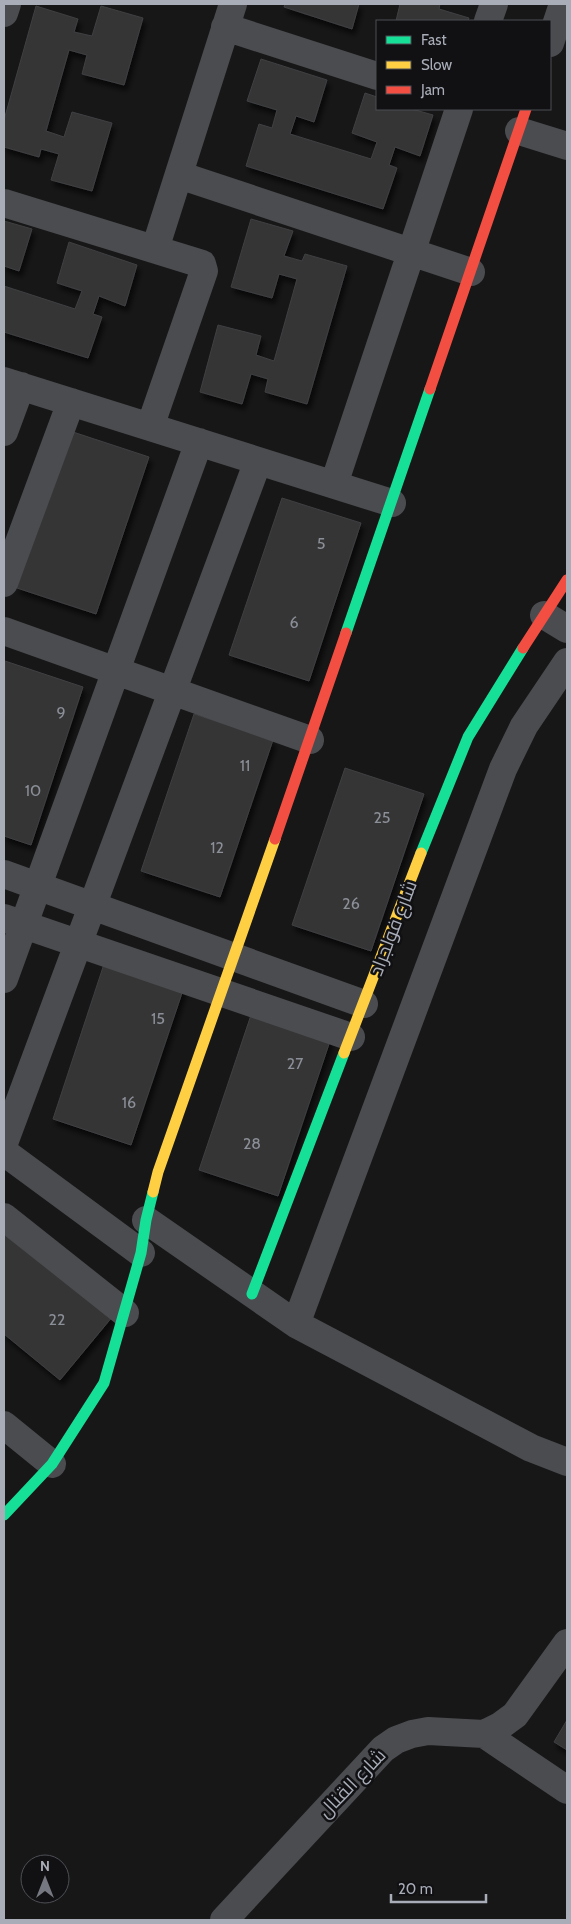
<svg xmlns="http://www.w3.org/2000/svg" width="571" height="1924" viewBox="0 0 571 1924" font-family="Cabin,Cairo,sans-serif">
<style>
.building{fill:#353536;stroke:#3f4043;filter:url(#shadow)}
.lines{fill:none;stroke-linecap:round;stroke-linejoin:round}
.street{stroke:#4b4c50;stroke-width:28}
.fast{stroke:#16e098;stroke-width:11}
.slow{stroke:#ffcf43;stroke-width:11}
.jam{stroke:#f24e42;stroke-width:11}
.labels{text-anchor:middle;dominant-baseline:central;stroke-width:5;stroke-linejoin:round;paint-order:stroke}
.number-label{font-size:16px;fill:#8b8f98}
.street-label{font-size:19px;fill:#a8adb8;stroke:#111113}
</style>
<defs>
<filter id="shadow"><feDropShadow dx="3" dy="5.5" stdDeviation="2.5" flood-color="#0009"/></filter>
</defs>
<rect width="100%" height="100%" fill="#171717"/>
<!-- building -->
<path class="building" d="M285,4H359L352,29L284,7Z
M400,4H440L439,9L469,18L468,21H396Z
M36,6L78,19L74,32L92,36L101,6L143,18L124,85L82,74L87,55L69,50L46,131L64,137L72,112L112,123L92,191L51,180L59,154L41,149L39,157L4,147V120Z
M261,59L327,80L314,122L296,116L290,134L371,159L377,142L352,133L365,93L377,97V109H412L433,115L420,156L395,147L389,165L397,168L383,209L246,166L259,124L272,128L277,110L247,101Z
M251,219L293,231L284,256L302,261L305,254L347,266L307,404L265,392L268,379L251,374L242,404L200,392L218,325L261,336L256,355L274,361L297,279L279,274L272,298L231,287Z
M4,221L32,229L19,271L4,266Z
M69,242L137,265L125,306L99,296L93,314L102,317L88,358L4,332V286L75,309L82,291L57,283Z
M70,431L149,457L96,614L17,588Z
M282,498L361,523L309,681L229,655Z
M5,661L83,687L31,845L4,836Z
M194,714L273,740L220,897L141,871Z
M345,768L424,794L371,951L292,925Z
M105,961L184,987L131,1145L53,1119Z
M252,1012L331,1038L278,1196L199,1170Z
M4,1227L113,1316L60,1380L4,1334Z
M567,1720V1750L554,1742Z"/>
<g class="lines">
<!-- street -->
<path class="street" d="M4,13L7,4
M488,21L494,4
M225,27L377,76
M550,43L563,4
M519,131L567,146
M179,175L471,272
M4,203L202,264L204,271L150,427
M155,249L233,4
M4,381L392,503
M4,432L21,386
M334,484L459,109
M4,583L71,402
M544,615L567,629
M4,631L310,740
M4,874L364,1004
M4,918L351,1037
M4,979L199,442
M4,1143L258,461
M4,1152L141,1253
M4,1217L125,1313
M146,1220L296,1324L531,1448L567,1462
M296,1324L503,769L524,726L567,662
M4,1425L52,1464
M484,1734L567,1790
M224,1920L383,1749L396,1740L412,1734L428,1731L484,1734L500,1726L515,1715L567,1643"/>
<!-- fast -->
<path class="fast" d="M346,633L430,389
M421,853L468,737L523,648
M252,1294L344,1053
M4,1515L52,1464L104,1383L141,1253L146,1220L153,1192"/>
<!-- slow -->
<path class="slow" d="M344,1053L421,853
M153,1192L158,1172L275,839"/>
<!-- jam -->
<path class="jam" d="M430,389L526,109
M523,648L567,580
M275,839L346,633"/>
</g>
<g class="labels">
<!-- number labels -->
<g class="number-label">
<text x="321" y="543">5</text>
<text x="294" y="622">6</text>
<text x="61" y="712">9</text>
<text x="245" y="765">11</text>
<text x="33" y="790">10</text>
<text x="382" y="817">25</text>
<text x="217" y="847">12</text>
<text x="351" y="903">26</text>
<text x="158" y="1018">15</text>
<text x="295" y="1063">27</text>
<text x="129" y="1102">16</text>
<text x="252" y="1143">28</text>
<text x="57" y="1319">22</text>
</g>
<!-- street labels -->
<g class="street-label">
<text transform="translate(393 928) rotate(-69)">شارع فولجراد</text>
<text transform="translate(352 1783) rotate(-46)">شارع القنال</text>
</g>
</g>
<!-- border -->
<rect width="571" height="1924" fill="none" stroke="#a8adb8" stroke-width="10"/>
<!-- legend -->
<rect x="376" y="20" width="175" height="90" fill="#111113" stroke="#4d4f55"/>
<rect x="386" y="36" width="25" height="8" fill="#16e098" stroke="#4d4f55"/>
<text x="421" y="45" font-size="15" fill="#a8adb8">Fast</text>
<rect x="386" y="61" width="25" height="8" fill="#ffcf43" stroke="#4d4f55"/>
<text x="421" y="70" font-size="15" fill="#a8adb8">Slow</text>
<rect x="386" y="86" width="25" height="8" fill="#f24e42" stroke="#4d4f55"/>
<text x="421" y="95" font-size="15" fill="#a8adb8">Jam</text>
<!-- north arrow -->
<g transform="translate(45 1879)"><circle r="24" fill="#111113" stroke="#4d4f55"/>
<path d="M0-4L9 19L0 12L-9 19Z" fill="#757880"/>
<text y="-8" font-size="14" font-weight="bold" text-anchor="middle" fill="#a8adb8">N</text>
</g>
<!-- scale -->
<path d="M391 1894v8h95v-8" fill="none" stroke="#a8adb8" stroke-width="2.5"/>
<text x="398" y="1894" font-size="15" fill="#a8adb8" stroke="#111113" stroke-width="4" paint-order="stroke">20 m</text>
</svg>
